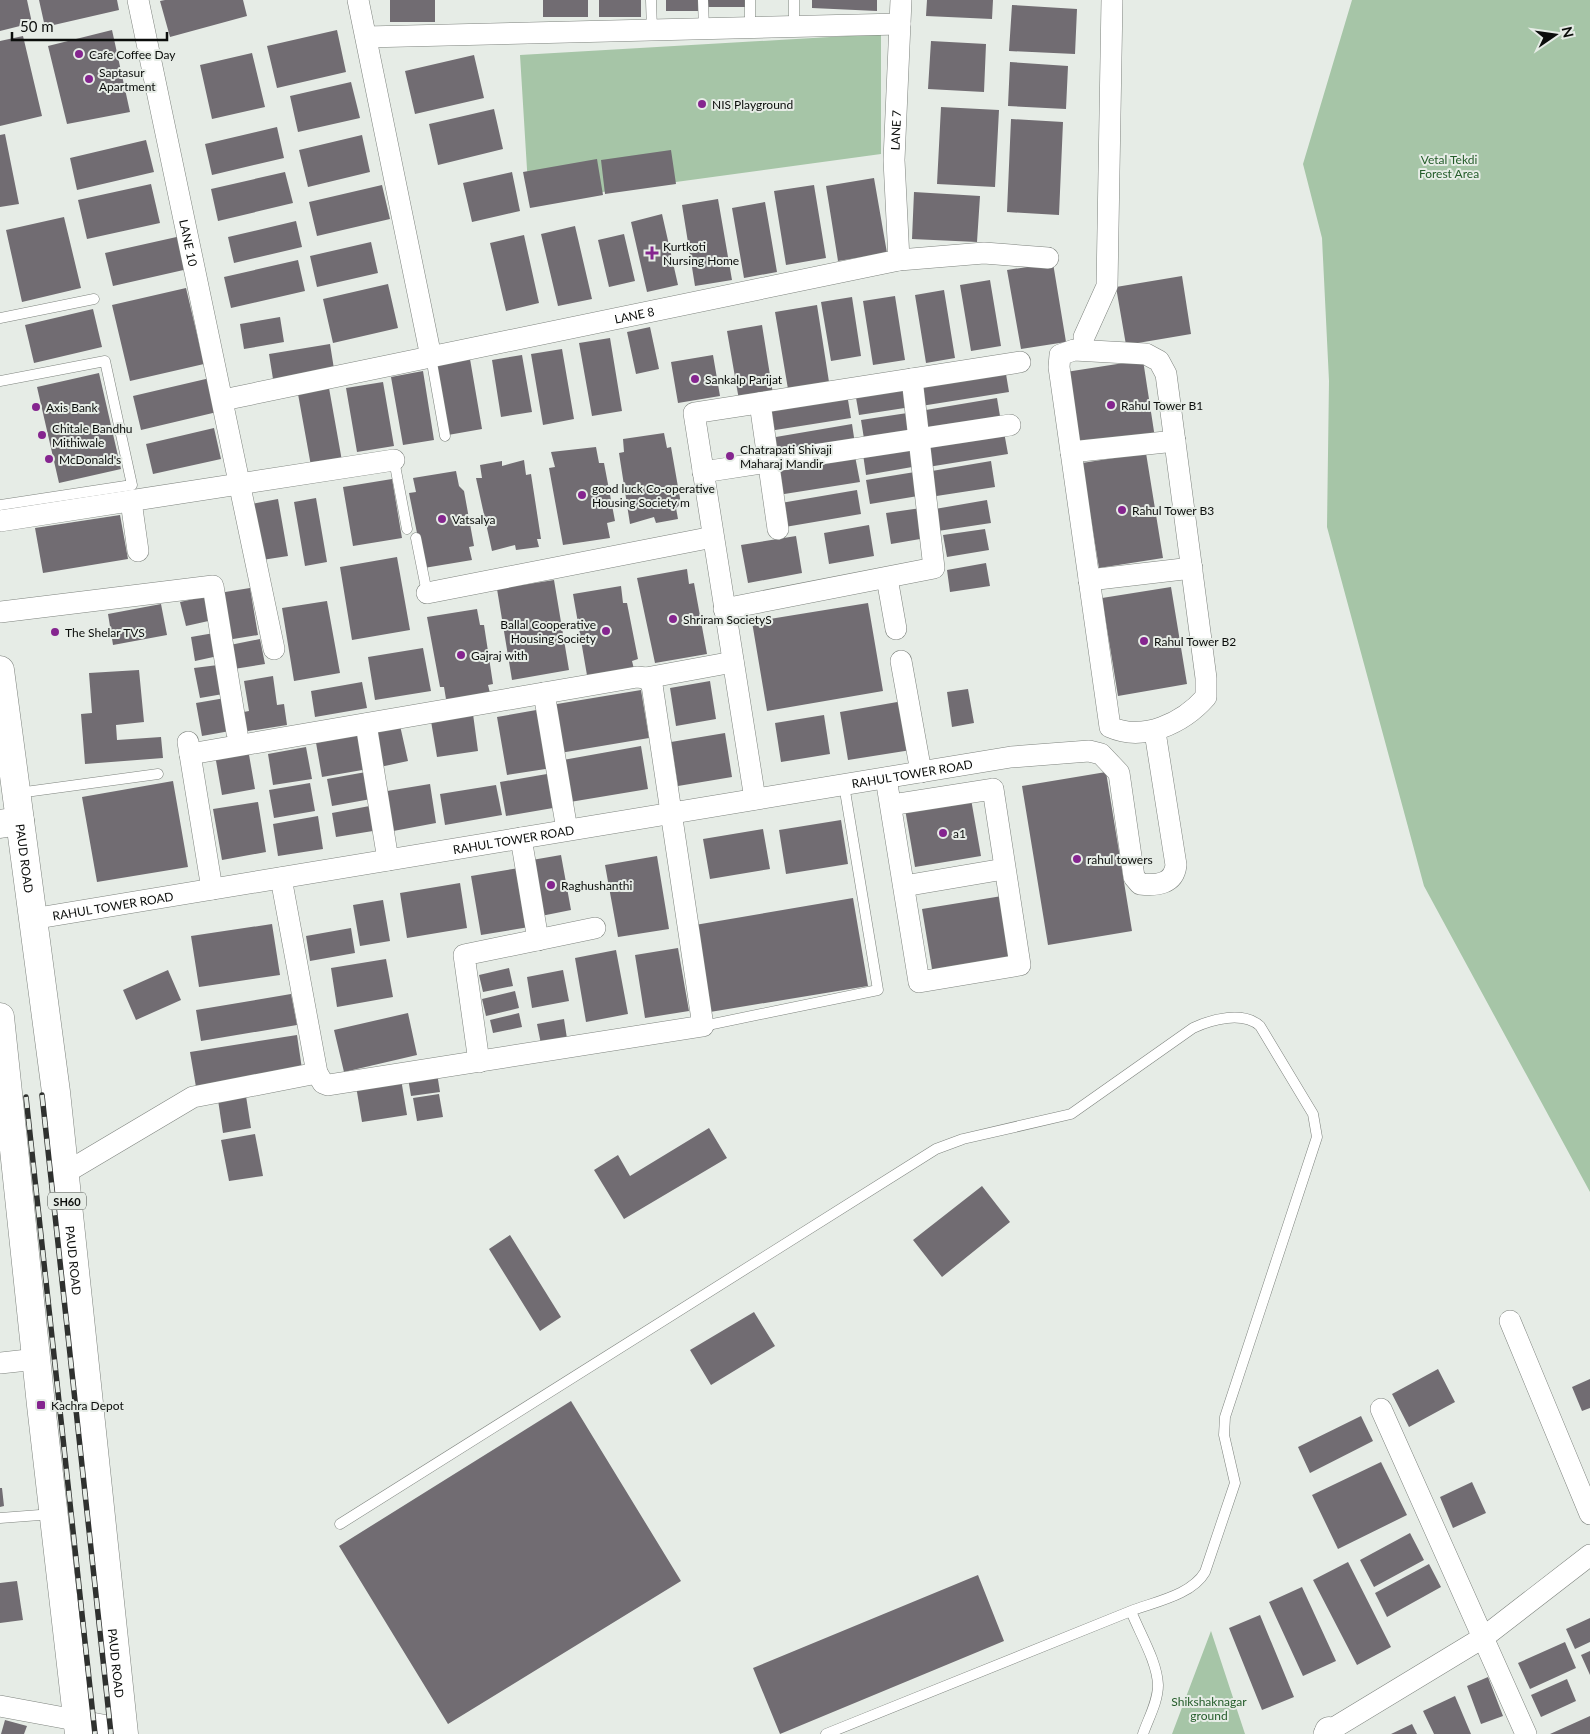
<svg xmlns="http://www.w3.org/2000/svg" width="1590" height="1734" viewBox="0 0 1590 1734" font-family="Lato,sans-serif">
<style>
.green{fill:#a6c5a7}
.building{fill:#716c72}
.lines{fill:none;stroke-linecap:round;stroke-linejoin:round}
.lane-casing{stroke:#7e837e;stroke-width:11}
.street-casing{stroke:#7e837e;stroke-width:22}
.secondary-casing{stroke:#7e837e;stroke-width:29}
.primary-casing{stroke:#7e837e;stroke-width:29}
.lane{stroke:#fff;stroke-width:10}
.street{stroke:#fff;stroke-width:21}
.secondary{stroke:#fff;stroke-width:28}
.primary{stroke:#fff;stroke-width:28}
.rail-casing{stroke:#2f312f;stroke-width:5.5}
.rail{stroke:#e6ece6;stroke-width:4;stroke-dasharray:11;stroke-linecap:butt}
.poi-dot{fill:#85258f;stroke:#e6ece6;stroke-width:2}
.labels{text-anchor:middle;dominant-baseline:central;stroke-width:4;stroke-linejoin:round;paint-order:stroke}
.shield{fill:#e6ece6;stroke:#4d504d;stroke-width:1}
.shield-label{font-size:11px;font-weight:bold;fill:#0b0d0b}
.poi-label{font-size:12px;fill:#0b0d0b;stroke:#e6ece6;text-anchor:start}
.street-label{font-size:12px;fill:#0b0d0b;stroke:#e6ece6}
.park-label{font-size:12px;fill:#245c2a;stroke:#e6ece6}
</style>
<rect width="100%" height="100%" fill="#e6ece6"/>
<!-- green -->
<path class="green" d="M1352,0H1590V1192L1424,886L1327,527L1329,381L1322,238L1303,164Z
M881,34V154L529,202L520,55Z
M1211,1631L1245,1734H1172Z"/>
<!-- building -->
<path class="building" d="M0,0H27L32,23L0,31Z
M39,0H117L119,10L45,27Z
M165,0H243L247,16L170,37L160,1Z
M390,0H435V22H390Z
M543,0H588V17H543Z
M599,0H641V17H599Z
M666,0H700V11H666Z
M706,0H746V7H706Z
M812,0H877V11L812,8Z
M927,0H993L992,19L926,16Z
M1012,5L1077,9L1075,54L1009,51Z
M112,30L130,112L67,124L48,46Z
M337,30L346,72L277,88L267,46Z
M23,36L42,116L0,126V41Z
M931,41L986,44L984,92L928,89Z
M252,53L265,107L212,119L200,65Z
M474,55L484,98L415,114L405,71Z
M1010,62L1068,66L1066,109L1008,106Z
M351,82L360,118L298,132L290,96Z
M941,107L999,110L995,187L937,184Z
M494,109L503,149L438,165L429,124Z
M1011,119L1063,122L1059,215L1007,212Z
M277,127L284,158L212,175L205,144Z
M5,134L19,204L0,207V135Z
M362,135L370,172L308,187L299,150Z
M146,140L154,172L77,190L70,158Z
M671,150L676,184L605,194L601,160Z
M597,159L603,195L530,208L523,172Z
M285,172L293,203L218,221L211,189Z
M512,172L520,211L472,222L463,183Z
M874,178L887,253L838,261L826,186Z
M151,184L160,223L87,239L78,200Z
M382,185L390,219L317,236L309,202Z
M814,185L826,258L786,265L774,191Z
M914,192L980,196L977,242L912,239Z
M718,199L732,280L695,286L682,205Z
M765,202L777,272L744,278L732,208Z
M662,214L678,285L647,292L631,222Z
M64,217L81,288L22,302L6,230Z
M296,221L302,247L234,263L228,237Z
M575,226L592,299L558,306L541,234Z
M624,234L635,281L609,287L598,240Z
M524,235L539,303L506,311L490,243Z
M181,236L188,269L113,286L105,253Z
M371,242L378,273L317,287L310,256Z
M298,260L305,291L231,308L224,277Z
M1053,263L1066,342L1021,349L1007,270Z
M1182,276L1191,334L1126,345L1116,287Z
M990,280L1001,346L971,351L960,285Z
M388,284L398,328L333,343L323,299Z
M186,288L204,364L130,381L112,305Z
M944,290L955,358L926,363L915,295Z
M895,296L905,360L873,365L863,301Z
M852,297L861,356L831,361L821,302Z
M817,305L829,382L788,389L775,312Z
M93,309L102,347L34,363L25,325Z
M280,317L284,342L244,349L240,324Z
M762,325L773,394L739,400L727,331Z
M650,327L659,369L636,374L627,332Z
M610,338L622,411L592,416L579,343Z
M330,344L334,369L273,379L269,354Z
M562,349L574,419L543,425L531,354Z
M522,355L532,412L501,417L492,360Z
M713,355L720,396L678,403L671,362Z
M470,359L482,429L448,435L436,365Z
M1143,360L1155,438L1080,447L1066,372Z
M1005,368L1009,392L921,406L917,383Z
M423,371L434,440L403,445L391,377Z
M99,373L121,469L59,483L37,387Z
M210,378L217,412L141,430L133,396Z
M383,382L394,446L357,452L346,388Z
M907,384L911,407L859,415L855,392Z
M329,388L342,461L311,466L298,394Z
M847,394L851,418L769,431L765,408Z
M997,398L1001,422L924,435L920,411Z
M914,412L916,436L865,445L861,420Z
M852,424L855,444L773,456L770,438Z
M214,428L221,459L153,474L146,444Z
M1004,432L1008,454L928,467L924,445Z
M664,433L667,448L671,447L681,504L676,508L678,519L656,523L654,517L630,524L619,453L624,452L623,439Z
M915,446L918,466L866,475L863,454Z
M596,447L599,463H604L615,521L607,523L610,538L563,545L549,468L555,467L551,452Z
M1146,453L1163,558L1099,568L1082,463Z
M855,456L860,482L778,495L774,470Z
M524,460L526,475L531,474L541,539H537L539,547L516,550L515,545L492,551L476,478H482L480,465L502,461V466Z
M991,461L995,487L930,497L926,472Z
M456,471L459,486L464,491L474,546L469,547L472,560L424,568L409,493L416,492L413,478Z
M921,471L924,495L870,504L866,480Z
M392,479L402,538L353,546L343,487Z
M857,490L861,514L785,527L781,503Z
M316,498L327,562L305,566L294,502Z
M278,499L288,556L262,560L252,504Z
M987,500L991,523L938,531L935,509Z
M921,508L926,538L891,544L886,513Z
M120,515L128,559L43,573L35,528Z
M869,525L874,556L829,564L824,533Z
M985,529L989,550L947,557L943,535Z
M796,536L802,573L748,583L741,545Z
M397,557L410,630L352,640L340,567Z
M986,563L990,586L950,592L947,570Z
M687,569L689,584L694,583L707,654L655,663L637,578Z
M554,580L569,670L512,680L497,589Z
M621,586L623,603H627L638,659L632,661L635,673L588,681L573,594Z
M1171,587L1187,684L1118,696L1102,598Z
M250,588L258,635L227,640L219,593Z
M207,596L213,620L186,626L180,602Z
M327,601L340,673L294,681L282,608Z
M868,603L883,691L767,711L752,622Z
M161,604L167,635L113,645L108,614Z
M477,609L480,625H484L493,684L488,685L491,697L447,705L444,687H440L427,617Z
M214,633L218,656L195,661L191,637Z
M260,639L265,664L234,669L230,645Z
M423,648L431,691L375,700L368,657Z
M218,665L223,694L200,698L194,668Z
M139,670L144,722L116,725L117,740L161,737L163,758L85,764L81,714L92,713L89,673Z
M273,676L277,705L284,704L287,725L242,732L238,713L249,711L244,681Z
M710,681L716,719L676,726L670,688Z
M362,682L367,708L315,717L311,691Z
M968,689L974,723L952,727L947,692Z
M641,690L649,738L560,753L551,705Z
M225,698L230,731L202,736L196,703Z
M903,701L911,750L848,760L840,712Z
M542,709L552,768L507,775L497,717Z
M473,714L478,751L437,757L431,721Z
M824,715L830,754L781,762L775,723Z
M399,721L408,761L380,767L371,726Z
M362,729L368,769L322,777L315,737Z
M725,733L732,777L678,786L671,742Z
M641,746L648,789L570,802L563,760Z
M306,747L312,779L273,785L268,754Z
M248,749L255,789L222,795L215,755Z
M366,772L371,799L332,806L327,779Z
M1106,772L1132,931L1048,945L1022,786Z
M547,774L553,808L506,816L500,782Z
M173,781L188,867L97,882L82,797Z
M310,783L315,811L274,818L269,790Z
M430,784L436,823L388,832L381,792Z
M496,785L502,815L445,825L440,794Z
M971,799L981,856L915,867L905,809Z
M258,802L266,852L222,860L213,809Z
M375,805L379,830L336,837L332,813Z
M318,816L323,849L278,856L273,824Z
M841,820L848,864L786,874L779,830Z
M763,829L770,869L710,879L703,839Z
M561,855L571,910L541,916L532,860Z
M657,856L669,929L618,937L605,865Z
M519,868L529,927L481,935L471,876Z
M460,883L467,928L407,938L400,893Z
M1002,896L1012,962L933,975L922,909Z
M853,898L868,986L710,1012L695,925Z
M383,900L390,941L360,946L353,905Z
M272,924L280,975L199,987L191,936Z
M351,928L355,953L310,961L306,936Z
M678,948L689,1011L645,1018L635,955Z
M616,950L628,1014L586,1022L575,958Z
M386,959L393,997L337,1007L331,968Z
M509,968L513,986L483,992L479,975Z
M168,970L181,1000L136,1020L123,990Z
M563,970L569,1001L532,1008L527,977Z
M515,991L519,1008L486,1016L482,999Z
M291,994L297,1025L201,1041L196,1010Z
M408,1013L417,1055L344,1072L334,1030Z
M519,1013L522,1027L493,1033L490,1020Z
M564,1019L568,1045L542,1049L537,1024Z
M297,1035L302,1069L196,1087L190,1052Z
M437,1073L440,1092L411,1096L408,1078Z
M401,1079L407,1115L362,1122L356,1086Z
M439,1094L443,1117L417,1121L413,1098Z
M246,1096L251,1128L223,1133L218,1100Z
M709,1128L727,1158L624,1219L594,1170L618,1155L630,1176Z
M255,1134L263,1176L229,1181L221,1140Z
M982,1186L1010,1222L942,1277L913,1240Z
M510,1235L561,1317L540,1331L489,1249Z
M754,1312L775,1346L711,1385L690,1350Z
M1438,1369L1455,1402L1409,1427L1392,1394Z
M1590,1379V1408L1582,1411L1572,1387Z
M571,1401L681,1581L448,1724L339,1546Z
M1361,1416L1373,1441L1310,1473L1298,1447Z
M1381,1462L1407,1515L1338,1549L1312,1495Z
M1472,1482L1486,1513L1453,1528L1440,1497Z
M0,1488H2L4,1506L0,1507Z
M1410,1533L1424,1560L1374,1587L1360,1560Z
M1348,1562L1391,1647L1357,1665L1313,1580Z
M1429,1564L1441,1587L1387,1617L1375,1593Z
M978,1575L1004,1641L780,1734L753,1668Z
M17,1581L23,1620L0,1623V1583Z
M1302,1587L1336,1661L1303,1676L1269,1602Z
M1260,1615L1294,1697L1262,1710L1229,1628Z
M1590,1618V1642L1575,1649L1566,1629Z
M1565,1642L1576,1668L1530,1689L1518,1663Z
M1590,1651V1675L1581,1655Z
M1488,1677L1503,1716L1481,1724L1467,1686Z
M1567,1679L1576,1701L1541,1717L1531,1695Z
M1455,1696L1471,1734H1434L1423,1711Z
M1590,1716V1734H1550Z
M5,1720L27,1726L24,1734H1Z
M1412,1724L1417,1734H1391Z"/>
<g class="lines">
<!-- lane casing -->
<g class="lane-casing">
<path id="lane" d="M651,0L652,30
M703,0L704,29
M750,0V28
M794,26V0
M0,318L94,299
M431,357L445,436
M0,381L105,361L132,485L0,505
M394,460L407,529
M416,538L427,593
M18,793L158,774
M703,1026L878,990L844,785
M0,1518L53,1514
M340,1524L936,1149L963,1139L1071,1114L1193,1028C1212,1019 1243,1011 1260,1026L1313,1114L1317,1137L1225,1417L1224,1435L1235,1483L1205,1572C1192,1595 1154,1602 1131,1611C1140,1634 1157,1661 1158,1685C1158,1702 1148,1719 1143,1734
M826,1734L1131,1611"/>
</g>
<!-- street casing -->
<g class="street-casing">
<g id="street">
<path id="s1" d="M138,0L274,649"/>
<path d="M358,0L431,357"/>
<path d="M366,37L900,24"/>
<path id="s2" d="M899,260L894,160L901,0"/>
<path d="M1084,337L1107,286L1112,0"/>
<path d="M1074,350L1146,354L1159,361L1166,374L1206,678V697C1183,723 1144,742 1110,727L1059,367L1060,355Z"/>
<path id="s3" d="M223,400L899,260L984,253L1048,258"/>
<path d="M760,403L778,529"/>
<path d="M1071,452L1175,441"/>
<path d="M703,472L1010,425"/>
<path d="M131,501L138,551"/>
<path d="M0,521L394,460"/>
<path d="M887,578L896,629"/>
<path d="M1089,580L1192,568"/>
<path d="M427,593L713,537"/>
<path d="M724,609L934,568L912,379"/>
<path d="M0,612L213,586L237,733"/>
<path d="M901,661L921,772"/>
<path d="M646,678L733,662"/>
<path d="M544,693L567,830"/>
<path d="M366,724L388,860"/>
<path d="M188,742L212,889"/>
<path d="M190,754L637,677L646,678L652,685L703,1026L328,1085L323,1083L317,1073L281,878"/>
<path d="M886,778L919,982L1020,965L993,789L891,805"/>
<path d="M755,799L694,413L1020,362"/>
<path d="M521,838L538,940"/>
<path d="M904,886L1004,869"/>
<path id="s4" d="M32,919L1011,757L1089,751L1101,754L1119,773L1134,877L1140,884C1157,886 1174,884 1176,865L1155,732"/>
<path d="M479,1062L464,955L595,928"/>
<path d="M65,1173L193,1097L317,1073"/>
<path d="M1510,1321L1590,1514"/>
<path d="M0,1363L37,1359"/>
<path d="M1381,1409L1526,1734"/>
<path d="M0,1706L124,1729"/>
<path d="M1324,1734L1484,1637L1590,1555"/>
</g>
</g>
<!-- secondary casing -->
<g class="secondary-casing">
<path id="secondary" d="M0,824L20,821
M1329,1731L1330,1734"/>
</g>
<!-- primary casing -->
<g class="primary-casing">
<g id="primary">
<path id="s5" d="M0,670L56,1092L124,1734"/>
<path d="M0,1017L41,1405L79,1734"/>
</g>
</g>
<!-- lane -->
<use href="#lane" class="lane"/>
<!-- street -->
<use href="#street" class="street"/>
<!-- secondary -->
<use href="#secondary" class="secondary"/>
<!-- primary -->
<use href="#primary" class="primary"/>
<!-- rail casing -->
<g class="rail-casing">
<path id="rail" d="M42,1095L111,1734
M26,1097L95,1734"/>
</g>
<!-- rail -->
<use href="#rail" class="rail"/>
</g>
<!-- markers -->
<g class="poi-dot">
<circle cx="79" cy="54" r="5"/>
<circle cx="89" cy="79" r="5"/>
<circle cx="702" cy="104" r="5"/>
<path d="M649.5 245.5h5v5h5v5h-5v5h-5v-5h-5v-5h5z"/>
<circle cx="695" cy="379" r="5"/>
<circle cx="1111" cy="405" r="5"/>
<circle cx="36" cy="407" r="5"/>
<circle cx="42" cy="435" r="5"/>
<circle cx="730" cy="456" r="5"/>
<circle cx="49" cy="459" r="5"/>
<circle cx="582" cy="495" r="5"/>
<circle cx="1122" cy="510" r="5"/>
<circle cx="442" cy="519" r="5"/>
<circle cx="673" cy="619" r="5"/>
<circle cx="606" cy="631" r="5"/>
<circle cx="55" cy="632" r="5"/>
<circle cx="1144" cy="641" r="5"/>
<circle cx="461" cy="655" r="5"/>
<circle cx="943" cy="833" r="5"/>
<circle cx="1077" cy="859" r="5"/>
<circle cx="551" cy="885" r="5"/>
<rect x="36" y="1400" width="10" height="10" rx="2.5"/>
</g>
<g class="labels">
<!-- shield labels -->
<rect class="shield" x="48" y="1192.5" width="38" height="17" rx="4"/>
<g class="shield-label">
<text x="67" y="1201">SH60</text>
</g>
<!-- poi labels -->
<g class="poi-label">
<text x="89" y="54">Cafe Coffee Day</text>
<text x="99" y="72">Saptasur<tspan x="99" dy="14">Apartment</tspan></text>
<text x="712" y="104">NIS Playground</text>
<text x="663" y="246">Kurtkoti<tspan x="663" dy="14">Nursing Home</tspan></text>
<text x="705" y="379">Sankalp Parijat</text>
<text x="1121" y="405">Rahul Tower B1</text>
<text x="46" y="407">Axis Bank</text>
<text x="52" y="428">Chitale Bandhu<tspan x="52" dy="14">Mithiwale</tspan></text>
<text x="740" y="449">Chatrapati Shivaji<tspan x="740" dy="14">Maharaj Mandir</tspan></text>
<text x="59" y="459">McDonald's</text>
<text x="592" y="488">good luck Co-operative<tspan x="592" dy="14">Housing Society m</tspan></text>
<text x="1132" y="510">Rahul Tower B3</text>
<text x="452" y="519">Vatsalya</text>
<text x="683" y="619">Shriram SocietyS</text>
<text x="596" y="624" text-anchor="end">Ballal Cooperative<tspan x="596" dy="14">Housing Society</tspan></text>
<text x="65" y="632">The Shelar TVS</text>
<text x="1154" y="641">Rahul Tower B2</text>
<text x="471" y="655">Gajraj with</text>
<text x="953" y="833">a1</text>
<text x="1087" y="859">rahul towers</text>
<text x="561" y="885">Raghushanthi</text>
<text x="51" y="1405">Kachra Depot</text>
</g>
<!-- street labels -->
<g class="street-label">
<text stroke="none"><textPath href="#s2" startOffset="130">LANE 7</textPath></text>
<text stroke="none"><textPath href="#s1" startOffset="248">LANE 10</textPath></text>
<text stroke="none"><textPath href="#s3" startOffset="420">LANE 8</textPath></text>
<text stroke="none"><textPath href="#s4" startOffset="892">RAHUL TOWER ROAD</textPath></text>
<text stroke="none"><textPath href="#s4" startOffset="488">RAHUL TOWER ROAD</textPath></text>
<text stroke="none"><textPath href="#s5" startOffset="190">PAUD ROAD</textPath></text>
<text stroke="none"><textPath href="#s4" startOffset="82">RAHUL TOWER ROAD</textPath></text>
<text stroke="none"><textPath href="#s5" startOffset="595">PAUD ROAD</textPath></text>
<text stroke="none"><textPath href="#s5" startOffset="1000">PAUD ROAD</textPath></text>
</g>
<!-- park labels -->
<g class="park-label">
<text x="1449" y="159">Vetal Tekdi<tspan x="1449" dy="14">Forest Area</tspan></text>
<text x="1209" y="1701">Shikshaknagar<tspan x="1209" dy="14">ground</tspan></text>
</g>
</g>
<!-- north arrow -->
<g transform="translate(1555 35) rotate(77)" stroke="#e6ece6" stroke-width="4" paint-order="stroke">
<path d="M0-4L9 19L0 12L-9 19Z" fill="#0b0d0b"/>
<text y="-8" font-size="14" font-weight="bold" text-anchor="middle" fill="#0b0d0b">N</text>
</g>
<!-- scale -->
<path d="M12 32v8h155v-8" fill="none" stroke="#0b0d0b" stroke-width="2.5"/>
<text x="20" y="32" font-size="15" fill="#0b0d0b" stroke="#e6ece6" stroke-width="4" paint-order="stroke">50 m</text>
</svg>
